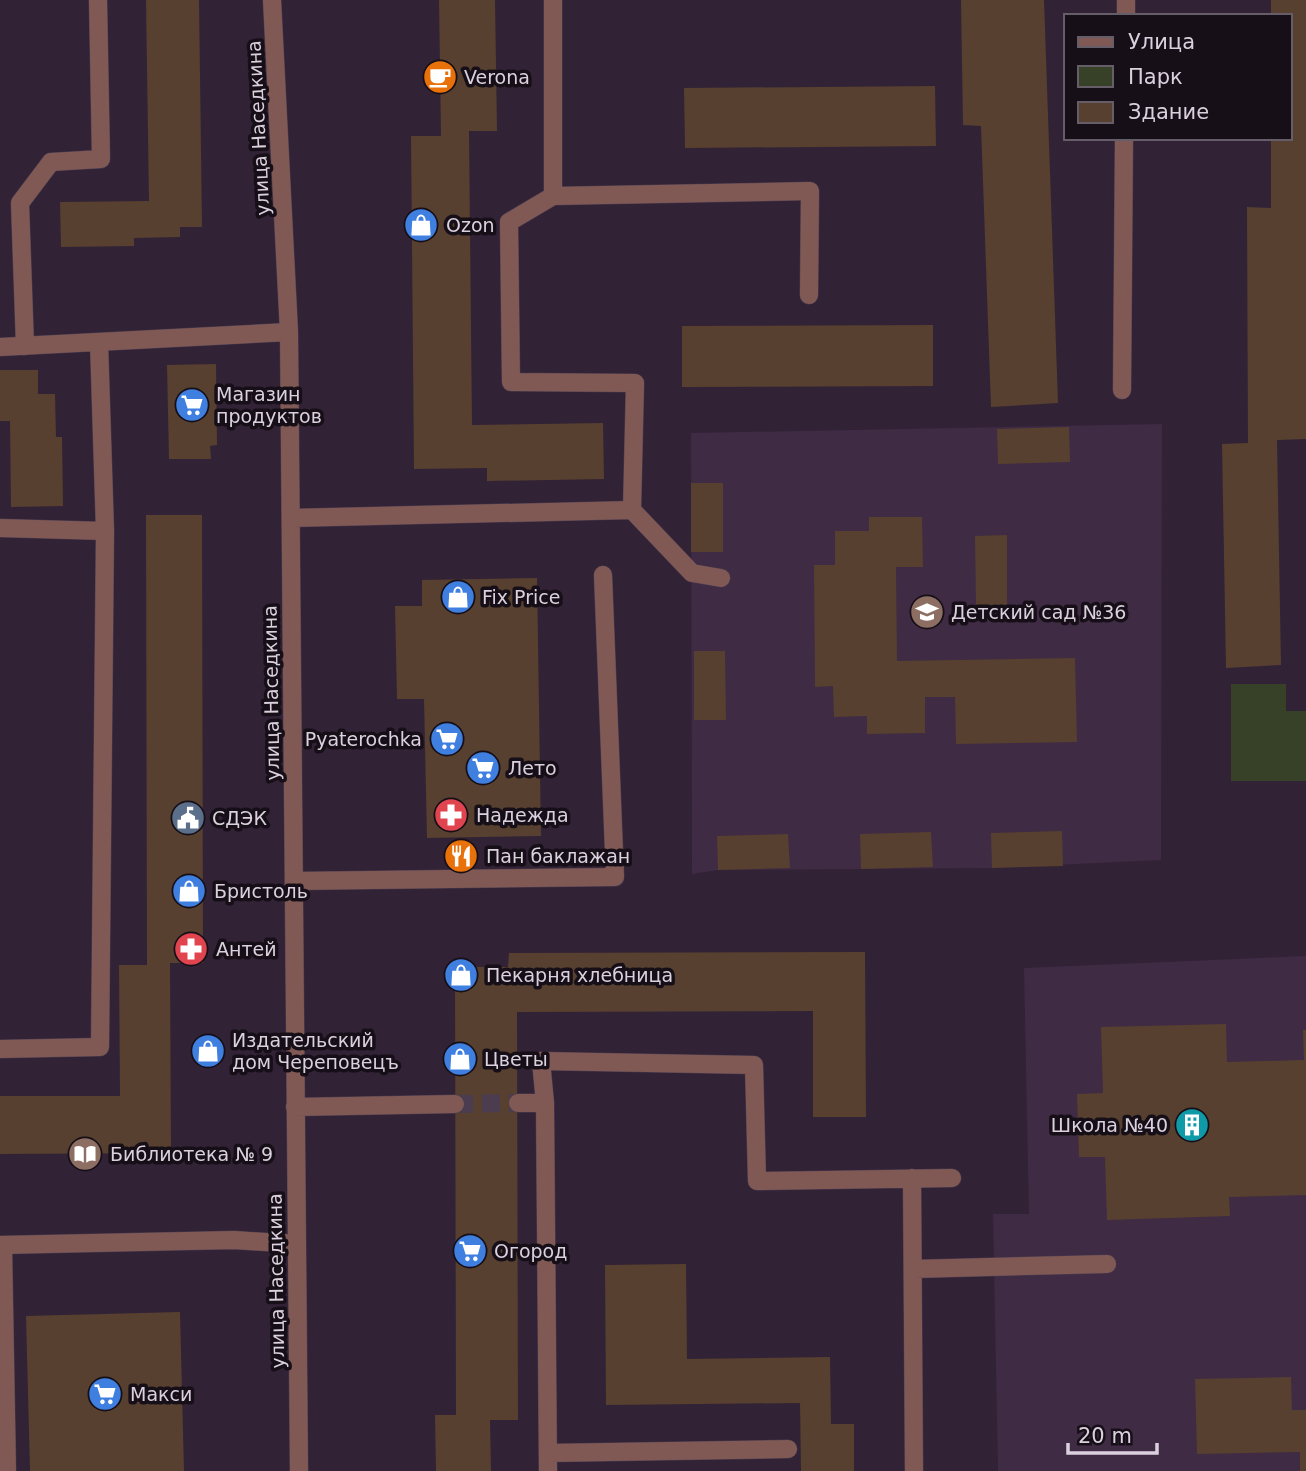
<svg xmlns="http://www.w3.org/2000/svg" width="1306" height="1471" viewBox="0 0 1306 1471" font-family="'DejaVu Sans',sans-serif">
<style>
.built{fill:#3f2b44}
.green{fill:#374128}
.building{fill:#57402f}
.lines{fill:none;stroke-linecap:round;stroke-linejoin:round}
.minor-tunnel{stroke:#4b3c4f;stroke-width:18;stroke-dasharray:18 9;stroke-linecap:butt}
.minor-casing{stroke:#4d3e51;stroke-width:19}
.minor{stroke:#805954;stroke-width:18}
.labels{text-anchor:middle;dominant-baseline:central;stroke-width:7;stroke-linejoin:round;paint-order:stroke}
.poi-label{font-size:19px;fill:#dbd1de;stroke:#160f18;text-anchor:start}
.street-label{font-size:19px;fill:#dbd1de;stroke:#160f18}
</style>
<rect width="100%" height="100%" fill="#322236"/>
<!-- built -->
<path class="built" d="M1162,424L1161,860L992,868L718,870L692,874L691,433Z
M1306,956V1471H998L993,1214H1029L1024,968Z"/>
<!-- green -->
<path class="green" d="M1231,684H1286V711H1306V781H1231Z"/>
<!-- building -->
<path class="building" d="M146,0H199L202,227H180V237L134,238V246L61,247L60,202L149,201Z
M439,0H495L497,131H469L472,425L603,423L604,479L487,481V468L414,469L411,136H441Z
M961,0H1044L1058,403L991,407L981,126L963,125Z
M1271,0H1306V439L1277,440L1281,665L1226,668L1222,444L1248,443L1247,207L1271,208V138H1290V16H1271Z
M935,86L936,146L685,148L684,88Z
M933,325V386L682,387V326Z
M216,364L217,445L210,446L211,459H169L167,365Z
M0,370H38V394H55L56,437H62L63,506L11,507L10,421H0Z
M1069,427L1070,462L998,464L997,429Z
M691,483H723V552H691Z
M146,515H202L203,963H170L171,1153L0,1154V1096H120L119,965H147Z
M869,517H922L923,567H896L897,661L1075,658L1077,742L956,744L955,697H925V733L867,734V716L834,717L833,686L815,687L814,565H835V531H869Z
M1007,535V605H976L975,536Z
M537,578L541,836L427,838L424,699H397L395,606H422V580Z
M694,651H725L726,720H694Z
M1062,831L1063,866L992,868L991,833Z
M931,832L933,867L861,869L860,834Z
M788,834L790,868L718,870L717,836Z
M865,952L866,1117H813V1011L517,1012L518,1420H490L491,1471H436L435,1415H456L455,967H508L509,953Z
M1226,1024L1227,1062L1304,1060L1303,1030H1306V1195L1229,1197L1230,1216L1107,1220L1105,1157H1079L1077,1094L1103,1093L1101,1027Z
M686,1264L687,1359L830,1357L831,1424H854V1471H801L800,1403L606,1405L605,1265Z
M180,1312L184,1471H30L26,1316Z
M1291,1377L1292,1410H1306V1471H1300V1452L1197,1454L1195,1379Z"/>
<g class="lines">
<!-- minor-tunnel -->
<path class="minor-tunnel" d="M455,1104L518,1103"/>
<!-- minor casing -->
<g class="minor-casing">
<path id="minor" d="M272,0L289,332L299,1471
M553,0V196L810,191L809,295
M1126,16V0
M25,346L20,203L51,162L101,159L98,0
M0,347L289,332
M1122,390L1124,138
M632,510L692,573L721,578
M291,518L632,510L635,383L511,382L509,222L553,196
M0,528L105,531
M294,881L615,877L603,575
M0,1049L100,1047L105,531L99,342
M518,1103H545L548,1471
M545,1103L541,1061L754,1065L757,1181L952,1178
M295,1107L455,1104
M912,1178L914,1471
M0,1245L234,1240L297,1244
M3,1245L7,1471
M913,1269L1107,1264
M548,1453L788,1449"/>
</g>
<!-- minor -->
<use href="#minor" class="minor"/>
</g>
<!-- icons -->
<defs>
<g id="cafe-disc" transform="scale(1.75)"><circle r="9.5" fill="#e8710a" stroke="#160f18"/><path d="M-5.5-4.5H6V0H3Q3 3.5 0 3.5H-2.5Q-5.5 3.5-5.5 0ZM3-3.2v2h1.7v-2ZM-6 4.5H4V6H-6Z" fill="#fff"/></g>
<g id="shop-disc" transform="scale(1.75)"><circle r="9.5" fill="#3f7fe0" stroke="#160f18"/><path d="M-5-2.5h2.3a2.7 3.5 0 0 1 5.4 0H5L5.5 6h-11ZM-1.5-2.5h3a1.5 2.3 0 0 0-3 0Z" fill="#fff"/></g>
<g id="supermarket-disc" transform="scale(1.75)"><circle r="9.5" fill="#3f7fe0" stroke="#160f18"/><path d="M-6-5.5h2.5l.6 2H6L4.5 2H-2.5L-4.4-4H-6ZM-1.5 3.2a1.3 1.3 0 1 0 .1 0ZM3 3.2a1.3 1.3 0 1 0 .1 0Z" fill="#fff"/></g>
<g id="school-disc" transform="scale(1.75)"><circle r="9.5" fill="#8d6e63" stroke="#160f18"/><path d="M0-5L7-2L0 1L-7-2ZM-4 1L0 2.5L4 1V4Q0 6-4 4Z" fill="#fff"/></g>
<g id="pharmacy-disc" transform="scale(1.75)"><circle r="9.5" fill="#e0444e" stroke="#160f18"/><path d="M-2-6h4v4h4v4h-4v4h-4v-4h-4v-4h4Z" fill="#fff"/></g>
<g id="civic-disc" transform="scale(1.75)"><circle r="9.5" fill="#5c6f8a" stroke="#160f18"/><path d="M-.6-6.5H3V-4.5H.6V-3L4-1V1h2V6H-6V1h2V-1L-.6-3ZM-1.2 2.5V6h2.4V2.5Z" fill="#fff"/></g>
<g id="restaurant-disc" transform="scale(1.75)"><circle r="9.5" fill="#e8710a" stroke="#160f18"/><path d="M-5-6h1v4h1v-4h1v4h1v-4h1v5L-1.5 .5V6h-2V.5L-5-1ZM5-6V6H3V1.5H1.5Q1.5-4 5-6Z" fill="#fff"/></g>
<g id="building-disc" transform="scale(1.75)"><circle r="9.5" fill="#0f9aa8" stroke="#160f18"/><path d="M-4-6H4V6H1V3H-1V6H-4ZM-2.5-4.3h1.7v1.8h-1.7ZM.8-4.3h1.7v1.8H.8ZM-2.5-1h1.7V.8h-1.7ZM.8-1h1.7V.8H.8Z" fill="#fff"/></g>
<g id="library-disc" transform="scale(1.75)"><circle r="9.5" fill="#8d6e63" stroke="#160f18"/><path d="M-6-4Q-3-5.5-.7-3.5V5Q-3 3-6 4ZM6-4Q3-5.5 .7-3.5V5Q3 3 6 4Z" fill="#fff"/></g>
</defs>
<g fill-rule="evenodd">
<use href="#cafe-disc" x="440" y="77"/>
<use href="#shop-disc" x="421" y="225"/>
<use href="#supermarket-disc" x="192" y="405"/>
<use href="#shop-disc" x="458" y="597"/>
<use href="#school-disc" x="927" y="612"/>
<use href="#supermarket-disc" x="447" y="739"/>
<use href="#supermarket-disc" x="483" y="768"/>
<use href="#pharmacy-disc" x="451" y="815"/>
<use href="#civic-disc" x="188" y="818"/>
<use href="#restaurant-disc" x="461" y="856"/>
<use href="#shop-disc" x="189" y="891"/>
<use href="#pharmacy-disc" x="191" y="949"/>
<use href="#shop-disc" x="461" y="975"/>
<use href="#shop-disc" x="208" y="1051"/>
<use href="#shop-disc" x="460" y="1059"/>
<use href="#building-disc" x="1192" y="1125"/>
<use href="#library-disc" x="85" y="1154"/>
<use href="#supermarket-disc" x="470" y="1251"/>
<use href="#supermarket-disc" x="105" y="1394"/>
</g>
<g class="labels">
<!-- poi labels -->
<g class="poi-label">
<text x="464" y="77">Verona</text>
<text x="446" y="225">Ozon</text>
<text x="216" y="394">Магазин<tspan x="216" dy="22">продуктов</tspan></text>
<text x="482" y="597">Fix Price</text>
<text x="951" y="612">Детский сад №36</text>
<text x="422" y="739" text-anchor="end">Pyaterochka</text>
<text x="508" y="768">Лето</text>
<text x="476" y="815">Надежда</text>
<text x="212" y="818">СДЭК</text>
<text x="486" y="856">Пан баклажан</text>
<text x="214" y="891">Бристоль</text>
<text x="216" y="949">Антей</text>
<text x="486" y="975">Пекарня хлебница</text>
<text x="232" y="1040">Издательский<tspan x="232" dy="22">дом Череповецъ</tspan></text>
<text x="484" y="1059">Цветы</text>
<text x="1168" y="1125" text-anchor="end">Школа №40</text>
<text x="110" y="1154">Библиотека № 9</text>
<text x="494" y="1251">Огород</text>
<text x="130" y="1394">Макси</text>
</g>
<!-- street labels -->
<g class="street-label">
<text transform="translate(258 128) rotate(-93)">улица Наседкина</text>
<text transform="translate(271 693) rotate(-91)">улица Наседкина</text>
<text transform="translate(276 1281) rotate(-91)">улица Наседкина</text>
</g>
</g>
<!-- legend -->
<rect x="1064" y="14" width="228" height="126" fill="#160f18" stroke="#655d67" stroke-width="2"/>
<rect x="1078" y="37" width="35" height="10" fill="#805954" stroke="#655d67" stroke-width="2"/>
<text x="1128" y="49" font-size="21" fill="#dbd1de">Улица</text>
<rect x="1078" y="66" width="35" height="21" fill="#374128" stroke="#655d67" stroke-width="2"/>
<text x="1128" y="84" font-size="21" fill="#dbd1de">Парк</text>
<rect x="1078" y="102" width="35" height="21" fill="#57402f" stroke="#655d67" stroke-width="2"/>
<text x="1128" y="119" font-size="21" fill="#dbd1de">Здание</text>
<!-- scale -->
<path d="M1068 1443v10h89v-10" fill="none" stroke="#dbd1de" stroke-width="3.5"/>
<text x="1078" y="1443" font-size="21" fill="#dbd1de" stroke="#160f18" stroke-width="5" paint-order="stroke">20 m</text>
</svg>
